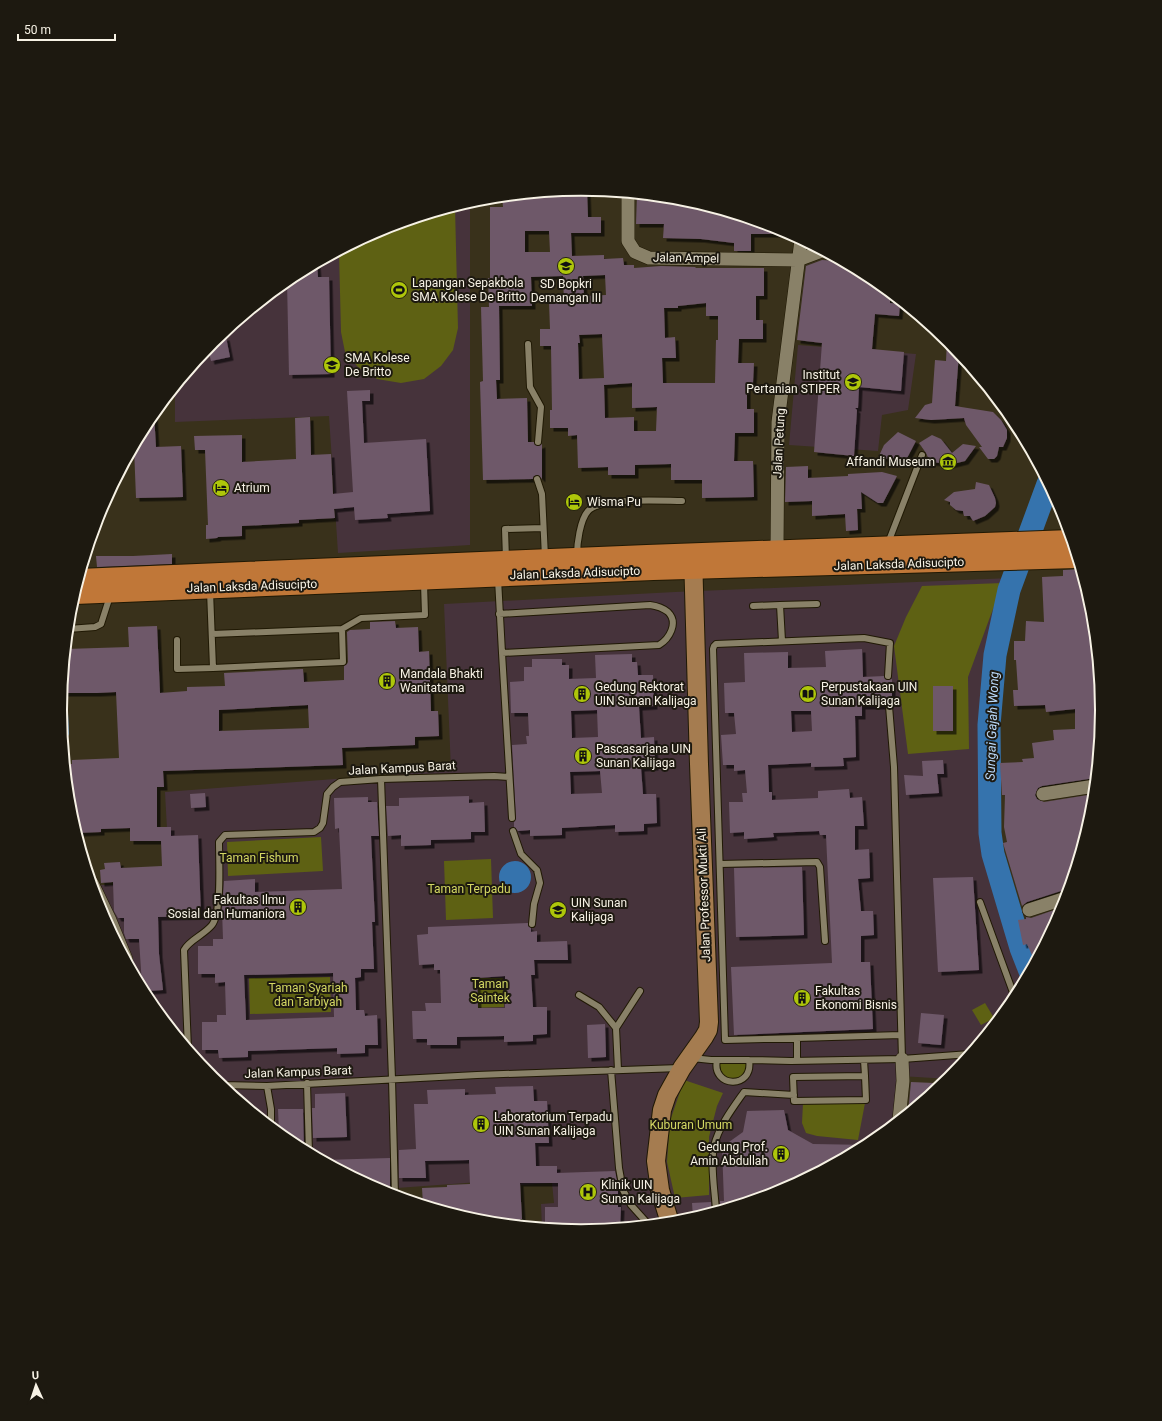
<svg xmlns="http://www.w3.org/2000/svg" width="1162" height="1421" viewBox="0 0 1162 1421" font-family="Roboto,sans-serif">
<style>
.education{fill:#46333b}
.green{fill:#5e6113}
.water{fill:#3573ad}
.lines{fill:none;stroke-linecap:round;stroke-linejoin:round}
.river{stroke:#3573ad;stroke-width:23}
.building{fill:#6e5869;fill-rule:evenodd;filter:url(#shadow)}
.lane-casing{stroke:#201904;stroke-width:8}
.street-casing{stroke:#201904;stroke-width:14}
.secondary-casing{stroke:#201904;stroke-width:20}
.primary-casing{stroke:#201904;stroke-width:22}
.lane{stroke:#898168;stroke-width:6}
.street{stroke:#898168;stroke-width:13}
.secondary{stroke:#a57c50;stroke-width:18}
.primary{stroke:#c07738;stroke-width:20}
.labels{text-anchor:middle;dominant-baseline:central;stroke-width:4;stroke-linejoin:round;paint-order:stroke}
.street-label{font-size:12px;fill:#f7f2e5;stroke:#1d1910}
.poi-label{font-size:12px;fill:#f7f2e5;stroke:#1d1910;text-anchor:start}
.park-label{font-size:12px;fill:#d4d863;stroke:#1d1910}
.water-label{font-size:13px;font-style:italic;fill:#b9d9fa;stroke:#1d1910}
.rim{fill:none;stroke:#f7f2e5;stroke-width:2}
</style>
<defs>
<filter id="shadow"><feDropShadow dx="3.5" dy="3.5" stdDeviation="0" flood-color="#0009"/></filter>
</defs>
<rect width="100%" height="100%" fill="#39311b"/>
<!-- education -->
<path class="education" d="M470,202V545L338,553L329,416L175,422V388L213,342L292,277L382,229Z
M798,345L916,354L908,410L882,415L878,451L789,445Z
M1011,578L993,630L987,683L984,813L996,886L1018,958L1026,977L1014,1000L950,1079L900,1076L891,1126L870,1144L780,1192L682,1222L581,1231L542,1228L541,1204L554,1203L552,1183L521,1185L520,1179L397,1188L398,1197L381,1192L291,1144L212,1079L148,1000L145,994L123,935L101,885H170L165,792L451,770L444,604L675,592Z"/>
<!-- green -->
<path class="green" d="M455,207L458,328L453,350L441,366L424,379L401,383L377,379L358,367L345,352L341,332L339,252L382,229Z
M1003,583L990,617L968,677L969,749L908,754L894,646L906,617L922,586Z
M321,837L323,871L228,876L227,842Z
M491,859L493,918L446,920L444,861Z
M330,977L331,1012L250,1014L249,978Z
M477,978H503L504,1007L463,1008V997L478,996Z
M985,1003L994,1018L981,1025L972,1010Z
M748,1060L749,1069L738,1081L722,1078L717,1061Z
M684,1080L723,1093L717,1106L709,1137V1195L675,1198L667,1162L670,1121Z
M803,1103H865L858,1140L817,1136L806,1133L802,1123Z"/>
<!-- water -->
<path class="water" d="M62,693H67L69,734L67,738L63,741L60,710Z
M499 877a16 16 0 1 1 32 0a16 16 0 1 1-32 0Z"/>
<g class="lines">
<!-- river -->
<path class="river" d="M1030,971L1021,948L993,854L990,833L989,725L995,655L1009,590L1048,484"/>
</g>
<!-- building -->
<path class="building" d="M581,190H587L588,217H601V233H571L572,256L604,255V259L623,258L624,265H634V268L661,266L695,267L696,268H764V296H756V320H763V339H739L738,363H754L753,383H747V409H754V433H735L734,461H753L754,497L702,498V480H671V464L635,465V475H608V467L578,468L577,435L568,436V428H550V410H552L551,346H540V329H550L549,302H564L563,276L531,277L532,306H499L500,380H496L497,399L527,398L528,442H534L537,446L542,444V479L538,475L534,476L533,479L483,480L480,382L483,381L481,307H489L488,278H490V207H503L502,197ZM525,231H549L550,252H525ZM605,275L606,295L584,296L583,276ZM706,303V316H718V340H716L715,383H663L662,358H676L675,337L665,338L664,308H678V306ZM602,334L604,378L579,379L578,343H580L579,335ZM632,383V408L657,407L656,431H634V417L605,418L604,385Z
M637,195L680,199L679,204L699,205L781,229L787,233V234H751V251H734V243L701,239L663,238L664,224H636Z
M822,260L840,261L871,277L890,293V303L900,304L899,316L875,314L872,349L904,352L901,391L859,387L858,408H855L857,410L854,456L814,452L822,343L797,340L806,266Z
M317,264L318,277H329L331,374L289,375L287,281L292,277Z
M226,337L230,357L211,361L208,348L216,340Z
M947,340L959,353L955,406L993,412L1001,420L1007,430V438L1003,447H999L997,456L994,459H988L979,447H982L966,425L964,418L931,420L915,418L925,405L932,403L935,360L946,361Z
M370,390V401H362L364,443L426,439L430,511L387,514L388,518L355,520L354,507L334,509L335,518L299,520V523L242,526V536L218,537L217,538L206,539V525H208L205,450H195L194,436L242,435V462L296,459L295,418L310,417L311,455L331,454L333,494L353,492L347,391Z
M154,413L156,447L181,446L183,497L136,498L134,447L148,421Z
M898,432L916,441L906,460L878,458L884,445Z
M932,435L941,439L952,453L963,444L976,446L965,461L949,465L950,462H945L943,454L941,463L930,462L926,453L919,443Z
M808,466V478L848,476V474L882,472L897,476L883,503H878L861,492L862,509H857L858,530L846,531L845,514L812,516V501L785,502L786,467Z
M976,482L989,485L995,498L996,503L995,507L985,516L973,521L970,516H964L963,511L956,510L950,505V502L944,500L954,492L975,489Z
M172,554V564L97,567L96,556H133Z
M1080,569L1082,576L1083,588H1086L1092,609L1093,643H1095L1102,711L1095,778L1042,786L1038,788L1035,795L1037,799L1044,802L1094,794L1092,812L1068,890H1064L1027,902L1022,906L1003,843L1007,842L1004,827L1005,795H1002L1000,763L1023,762L1022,759L1034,758L1032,743L1054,740L1053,730L1075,729V709L1046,712L1045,705L1014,706L1013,690H1018L1016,660H1014V641H1025L1026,621L1044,622L1042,577L1063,576V570Z
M395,621L396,628L418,627L419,652L429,651L431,711H438L439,736L415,737V745L342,748L343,765L163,771L164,787H157V827H171V836L198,835L201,916L158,917L159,954L163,990L147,991V985H142L139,939H126L124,933V918H118L114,911L113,882L101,883L100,870L105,869L104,863L120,862L121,868L162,866L161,841H130V828L101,829V832L77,833L76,814H71L70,812L65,765L72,764V760L119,758L116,692L97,693H62L66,649L129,647L128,627L157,626L160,693L187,691V687L225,686L224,673L303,669L304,682L344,680V666L347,664L348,662L347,632L350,630L370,629V622ZM308,705L309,728L219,731V710Z
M862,649L863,677L884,676L887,680L892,679V703L888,702L885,706H862V716H855L856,757L843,758L844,766L811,767V763L768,765L769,792H772V800L818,798V791L849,789L850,798L862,797L864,826H855V850L869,849L870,878L858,879L861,911H873L874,935L861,936V962H870L873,1029L734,1035L731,967L832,963L826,835H820L819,831L773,833L774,837L744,839V832L730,833L729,802H743L742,793H747L745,770L734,771V765H723L721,735L736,734L734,713H725L724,683L745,682L744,653L788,652V668L826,667L825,651ZM791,711H811L812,731L792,732Z
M632,654V662H637L638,675H653L654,706L639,707L641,738L654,737L655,767L641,768L643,794H656L657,823L644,824V831L615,832V825L562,828V835L530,836V830L518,831L514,827V822L516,818L512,745L527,744L526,736H529L528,713H511L510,682L524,681V667H532V659H562V665H569V679L596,678L595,655ZM597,710L598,737L572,738L571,711ZM600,771L602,793L571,794L570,772Z
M933,686H953V731H933Z
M943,760L944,774H937L939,793L906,795L904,775L923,776L922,761Z
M205,793L206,807L191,808L190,794Z
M469,796V803L484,802L485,832H471V839L431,840V845L401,846V835L388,836L386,806H399V798Z
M368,797V802H377L379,836H371L375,922H372L374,969H361V977L355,978L356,1010H364L365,1016L377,1015L378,1045H365V1053L337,1054V1048L248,1051V1057L219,1058L218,1050H202V1022H217V1015H226L225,982L215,983V974H198V946H213V939H223L222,910L224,881L255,879V892L342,889L339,828L335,829L334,798ZM333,973L334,1017L246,1020L244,975Z
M802,867L804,935L736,937L734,868Z
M973,877L979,970L938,972L933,878Z
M1063,907L1062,910L1035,962L1027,944L1023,945L1018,920L1026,919V917L1031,918Z
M528,923V926L531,928V932L537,931V942L567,941L568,960H534L535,975H531L533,1007H547V1034L533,1035V1041L504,1042V1036L457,1037V1045H427V1039H413L412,1011H426L425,1003H441L440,970H434V964L419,965L417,935L428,934V927ZM505,976V1008H478L477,978Z
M921,1013L944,1015L941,1045L918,1043Z
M605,1024L606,1057L588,1058L587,1025Z
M911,1082L934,1083L933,1092L908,1113Z
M533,1086L534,1101H547L549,1143H535L536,1166H557V1173L615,1171L618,1185V1207H621L620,1228L581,1232L545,1228V1207H558V1183H520L522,1219H520L521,1226L479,1221L423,1204L422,1188L447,1187V1185L470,1184L469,1160L425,1161L426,1178H399V1150L416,1149L414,1104H428L427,1090L465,1089V1095L496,1094L495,1087Z
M345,1093L347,1137L313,1138L312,1108H315V1094Z
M278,1109H303L304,1151L291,1144L279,1133Z
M784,1110L788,1130L813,1144L869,1145L780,1192L720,1210V1201H724L722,1147L743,1132L747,1111Z
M390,1158V1194L381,1192L323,1160Z
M711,1202L712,1213L693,1218L692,1203Z"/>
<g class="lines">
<!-- lane casing -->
<g class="lane-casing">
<path id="lane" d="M528,344L530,387L541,407L538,442
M537,479L542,494L545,557
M888,543L922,455
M577,555C577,544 580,520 588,511C601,497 662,501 682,501
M506,559L505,529L543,528
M498,579L502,653
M210,591L213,668L343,662L342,629
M780,605L817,604
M753,606L780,605L782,641
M499,614L650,605C657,606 663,608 668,612C679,623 669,639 659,645L502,653L512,818
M68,629L95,627L101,624L110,596
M212,634L342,629L361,618L425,615L424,583
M177,640V669L213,668
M888,676L890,643L864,638L716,644L714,646L713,649L725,1040L901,1035
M889,706L894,767L902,1059
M381,779L392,1079L395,1196
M513,831L521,854L537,870L540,883L534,904L532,924
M720,864L817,862L820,867L825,941
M980,902L1015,998
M579,995L599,1007L616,1028L618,1070
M616,1028L640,991
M797,1038V1061
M188,1049L184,950C189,940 204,935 212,925C222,912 219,860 219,842L225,835L314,832L320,828L323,823L327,794L333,787L340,782L381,779L494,776L509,777
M692,1058L711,1060H749L791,1061L902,1059L970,1054
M717,1060C711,1088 754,1090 749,1060
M864,1060L865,1076L793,1077L794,1101L866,1100L865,1076
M611,1070L619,1168L623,1190L631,1205L649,1225
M216,1082L223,1085L267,1086L477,1075L680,1068
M307,1083L309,1153
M267,1086L271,1109V1127
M716,1211C715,1191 710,1166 714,1146C719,1126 732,1109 744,1092L794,1095"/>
</g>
<!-- street casing -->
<g class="street-casing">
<path id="street" d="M628,194V241L635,252L649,258L798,260L822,251
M777,550L778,422L801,240
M1043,794L1095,786
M92,883L109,918L126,959
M1029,910L1066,898
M899,1120L903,1081L902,1059"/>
</g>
<!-- secondary casing -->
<g class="secondary-casing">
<path id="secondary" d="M670,1223L660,1190L656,1161L662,1110L667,1095L682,1068L704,1037L708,1030L709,1022L699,764L693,555"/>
</g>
<!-- primary casing -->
<g class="primary-casing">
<path id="primary" d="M79,579L647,555L1071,540
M75,594L653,570L1077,558"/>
</g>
<!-- lane -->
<use href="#lane" class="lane"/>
<!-- street -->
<use href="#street" class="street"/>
<!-- secondary -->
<use href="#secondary" class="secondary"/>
<!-- primary -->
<use href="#primary" class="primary"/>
</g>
<!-- icons -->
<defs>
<g id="school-disc" transform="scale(0.9)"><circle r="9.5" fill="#aec60a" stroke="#1d1910"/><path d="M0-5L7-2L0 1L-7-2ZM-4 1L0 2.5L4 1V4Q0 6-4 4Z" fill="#111"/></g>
<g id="stadium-disc" transform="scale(0.9)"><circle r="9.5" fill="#aec60a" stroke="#1d1910"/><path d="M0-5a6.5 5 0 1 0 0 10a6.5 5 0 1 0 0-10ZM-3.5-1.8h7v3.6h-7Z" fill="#111"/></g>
<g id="university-disc" transform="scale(0.9)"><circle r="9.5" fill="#aec60a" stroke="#1d1910"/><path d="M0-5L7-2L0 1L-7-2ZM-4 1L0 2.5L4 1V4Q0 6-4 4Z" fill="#111"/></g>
<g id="museum-disc" transform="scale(0.9)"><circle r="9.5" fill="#aec60a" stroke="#1d1910"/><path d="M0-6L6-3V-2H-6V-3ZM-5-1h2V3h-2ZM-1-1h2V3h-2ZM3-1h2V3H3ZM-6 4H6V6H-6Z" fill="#111"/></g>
<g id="hotel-disc" transform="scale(0.9)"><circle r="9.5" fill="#aec60a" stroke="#1d1910"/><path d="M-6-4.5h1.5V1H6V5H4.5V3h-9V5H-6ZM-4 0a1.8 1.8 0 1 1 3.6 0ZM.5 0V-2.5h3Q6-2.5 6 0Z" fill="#111"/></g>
<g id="building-disc" transform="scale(0.9)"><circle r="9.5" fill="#aec60a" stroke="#1d1910"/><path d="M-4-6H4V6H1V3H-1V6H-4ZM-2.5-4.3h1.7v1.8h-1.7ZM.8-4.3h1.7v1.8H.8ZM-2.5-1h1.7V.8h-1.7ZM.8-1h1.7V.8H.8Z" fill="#111"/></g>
<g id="library-disc" transform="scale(0.9)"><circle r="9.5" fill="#aec60a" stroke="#1d1910"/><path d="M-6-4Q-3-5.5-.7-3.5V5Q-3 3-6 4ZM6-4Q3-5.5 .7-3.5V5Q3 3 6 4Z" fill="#111"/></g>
<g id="hospital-disc" transform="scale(0.9)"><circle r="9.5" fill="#aec60a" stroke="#1d1910"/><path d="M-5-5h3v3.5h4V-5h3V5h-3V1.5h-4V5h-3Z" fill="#111"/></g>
</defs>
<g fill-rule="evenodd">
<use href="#school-disc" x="566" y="266"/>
<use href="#stadium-disc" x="399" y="290"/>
<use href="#school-disc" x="332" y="365"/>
<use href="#university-disc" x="853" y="382"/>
<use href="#museum-disc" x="948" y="462"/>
<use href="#hotel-disc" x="221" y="488"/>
<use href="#hotel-disc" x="574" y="502"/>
<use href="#building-disc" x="387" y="681"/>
<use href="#building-disc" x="582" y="694"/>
<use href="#library-disc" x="808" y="694"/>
<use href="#building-disc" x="583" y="756"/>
<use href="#building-disc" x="298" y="907"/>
<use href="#university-disc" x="558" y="910"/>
<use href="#building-disc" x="802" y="998"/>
<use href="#building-disc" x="481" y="1124"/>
<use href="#building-disc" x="781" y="1154"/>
<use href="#hospital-disc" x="588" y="1192"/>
</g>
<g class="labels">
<!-- street labels -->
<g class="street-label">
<text transform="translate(686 258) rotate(1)">Jalan Ampel</text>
<text transform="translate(779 443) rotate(-87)">Jalan Petung</text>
<text transform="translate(899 564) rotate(-2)">Jalan Laksda Adisucipto</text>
<text transform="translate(575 573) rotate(-2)">Jalan Laksda Adisucipto</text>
<text transform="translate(252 586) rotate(-2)">Jalan Laksda Adisucipto</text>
<text transform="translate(402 768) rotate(-3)">Jalan Kampus Barat</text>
<text transform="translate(704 895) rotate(-92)">Jalan Professor Mukti Ali</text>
<text transform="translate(298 1072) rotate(-2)">Jalan Kampus Barat</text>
</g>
<!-- poi labels -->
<g class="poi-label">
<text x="412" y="283">Lapangan Sepakbola<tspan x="412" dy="14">SMA Kolese De Britto</tspan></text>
<text x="566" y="284" text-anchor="middle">SD Bopkri<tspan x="566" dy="14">Demangan III</tspan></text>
<text x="345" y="358">SMA Kolese<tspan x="345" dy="14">De Britto</tspan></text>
<text x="840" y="375" text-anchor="end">Institut<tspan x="840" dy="14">Pertanian STIPER</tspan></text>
<text x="935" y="462" text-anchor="end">Affandi Museum</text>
<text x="234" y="488">Atrium</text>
<text x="587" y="502">Wisma Pu</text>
<text x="400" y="674">Mandala Bhakti<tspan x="400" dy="14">Wanitatama</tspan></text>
<text x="595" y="687">Gedung Rektorat<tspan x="595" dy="14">UIN Sunan Kalijaga</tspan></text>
<text x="821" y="687">Perpustakaan UIN<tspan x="821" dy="14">Sunan Kalijaga</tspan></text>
<text x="596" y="749">Pascasarjana UIN<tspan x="596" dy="14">Sunan Kalijaga</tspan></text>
<text x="285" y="900" text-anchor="end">Fakultas Ilmu<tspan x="285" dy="14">Sosial dan Humaniora</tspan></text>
<text x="571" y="903">UIN Sunan<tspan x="571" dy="14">Kalijaga</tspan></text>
<text x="815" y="991">Fakultas<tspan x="815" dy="14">Ekonomi Bisnis</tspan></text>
<text x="494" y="1117">Laboratorium Terpadu<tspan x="494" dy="14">UIN Sunan Kalijaga</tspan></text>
<text x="768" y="1147" text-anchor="end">Gedung Prof.<tspan x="768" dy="14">Amin Abdullah</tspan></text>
<text x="601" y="1185">Klinik UIN<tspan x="601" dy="14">Sunan Kalijaga</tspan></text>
</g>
<!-- park labels -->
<g class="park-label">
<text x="259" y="858">Taman Fishum</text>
<text x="469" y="889">Taman Terpadu</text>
<text x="490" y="984">Taman<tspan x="490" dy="14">Saintek</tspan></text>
<text x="308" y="988">Taman Syariah<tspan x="308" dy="14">dan Tarbiyah</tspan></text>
<text x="691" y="1125">Kuburan Umum</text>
</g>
<!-- water labels -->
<g class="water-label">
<text transform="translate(992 726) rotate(-88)">Sungai Gajah Wong</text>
</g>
</g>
<!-- crop -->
<path d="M0 0H1162V1421H0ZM67 710a514 514 0 1 1 1028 0a514 514 0 1 1-1028 0Z" fill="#1d1910" fill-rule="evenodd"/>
<path class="rim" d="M67 710a514 514 0 1 1 1028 0a514 514 0 1 1-1028 0Z"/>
<!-- north arrow -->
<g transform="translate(36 1385) rotate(357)" stroke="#1d1910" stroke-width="3" paint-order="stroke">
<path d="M0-3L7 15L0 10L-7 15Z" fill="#f7f2e5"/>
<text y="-6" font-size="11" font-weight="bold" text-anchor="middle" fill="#f7f2e5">U</text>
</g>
<!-- scale -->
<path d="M18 34v6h97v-6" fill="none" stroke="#f7f2e5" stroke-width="2"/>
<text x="24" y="34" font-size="12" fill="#f7f2e5" stroke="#1d1910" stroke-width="3" paint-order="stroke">50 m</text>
</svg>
